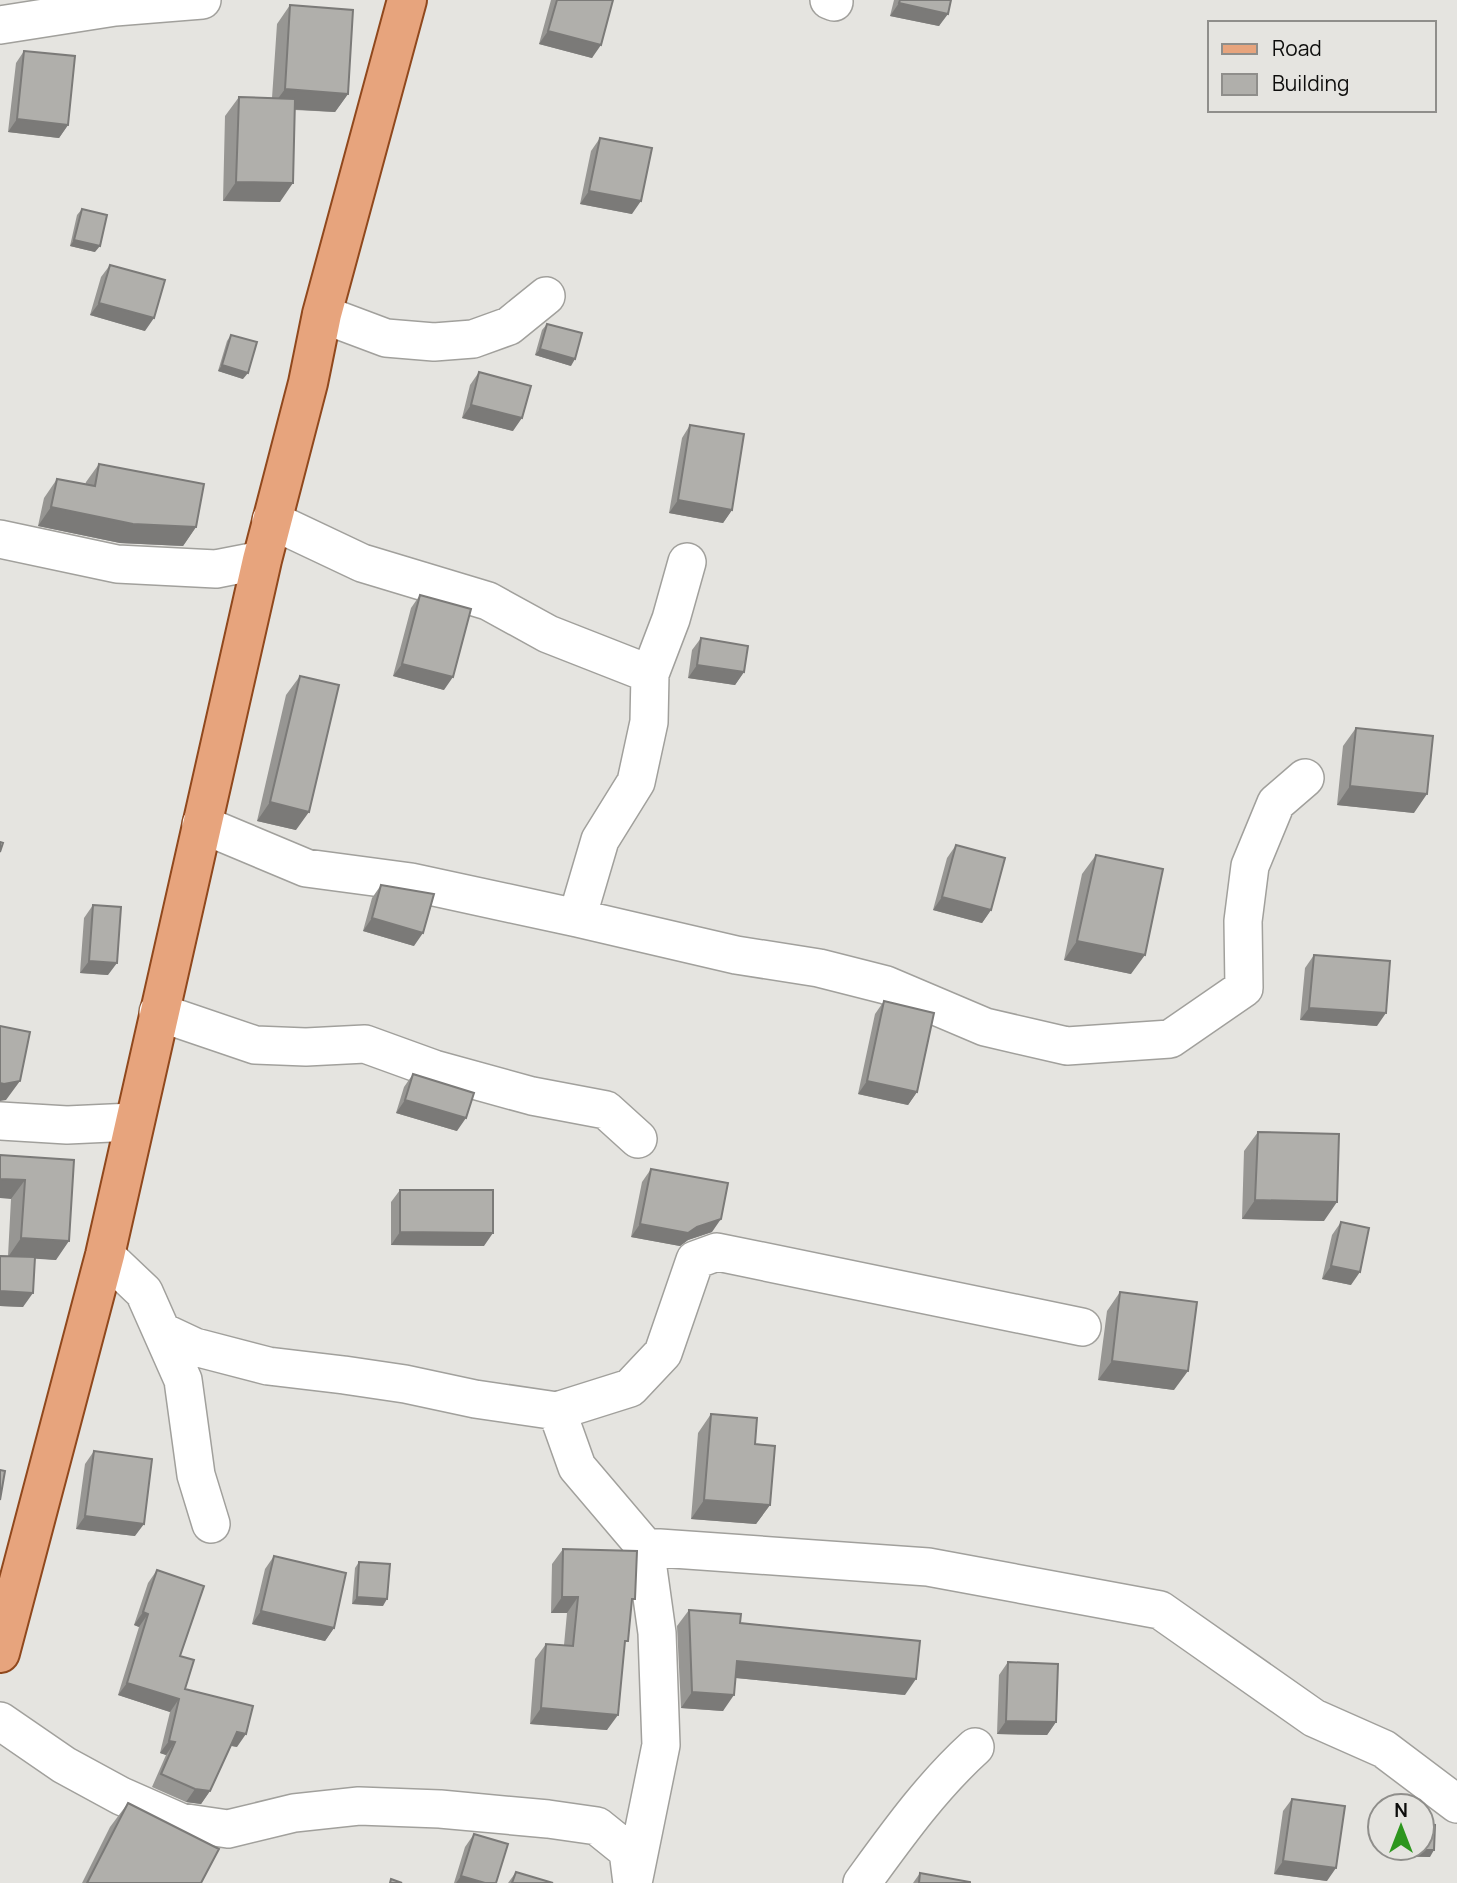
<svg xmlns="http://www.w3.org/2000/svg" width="1457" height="1883" viewBox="0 0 1457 1883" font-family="Manrope,sans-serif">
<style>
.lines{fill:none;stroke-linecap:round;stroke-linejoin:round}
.minor-casing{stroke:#a1a09c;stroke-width:40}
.major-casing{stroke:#90481d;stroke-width:42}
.minor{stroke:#fff;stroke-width:37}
.major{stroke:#e7a47d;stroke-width:38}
.wall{fill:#979693}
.shaded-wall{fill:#7b7a78}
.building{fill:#b0afab;stroke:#7b7a78;stroke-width:2}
</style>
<rect width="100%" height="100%" fill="#e5e4e0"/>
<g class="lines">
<!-- minor casing -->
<g class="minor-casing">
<path id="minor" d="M829,0L834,2
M0,25L115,7L202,0
M322,314L386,338L434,342L473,339L509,326L546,296
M271,520L362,563L488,601L548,634L650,674
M0,539L117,564L216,569L262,560
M201,824L306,868L411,882L577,918L736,955L819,968L886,985L985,1027L1067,1046L1170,1039L1244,988L1243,921L1250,866L1276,803L1305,778
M577,918L600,840L636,782L649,722L650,674L671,619L687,562
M158,1012L255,1045L306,1047L365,1044L434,1069L532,1096L606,1110L638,1139
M0,1121L67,1125L133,1122
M105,1255L144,1292L183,1380L196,1475L211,1524
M163,1332L195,1347L268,1366L344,1375L405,1384L475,1399L557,1411L630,1388L663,1353L695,1260L717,1252L1082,1327
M557,1411L577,1467L645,1547L657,1633L661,1745L634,1878
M645,1547L928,1567L1160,1610L1314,1718L1384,1749L1457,1804
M0,1721L64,1765L121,1796L180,1822L228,1829L294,1813L359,1806L440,1809L548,1819L597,1826L628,1851L632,1883
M862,1883C897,1835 931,1787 975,1747"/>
</g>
<!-- major casing -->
<g class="major-casing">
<path id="major" d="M0,1653L105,1255L262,560L308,383L322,314L407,0"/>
</g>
<!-- minor -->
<use href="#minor" class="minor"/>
<!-- major -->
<use href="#major" class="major"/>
</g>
<!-- wall -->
<path class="wall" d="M551,0H613L592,58L539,44Z
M894,0H951L939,26L890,16Z
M290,5L348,94L335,112L295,110L280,202L223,201L225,116L239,97L272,98L277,24Z
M24,51L68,125L59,138L8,132L16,63Z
M600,138L632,214L580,204L591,151Z
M82,209L95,252L70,246L77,215Z
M110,265L145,331L90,315L101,277Z
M547,324L571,366L535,355L542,330Z
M231,335L243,379L218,371L227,341Z
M479,372L513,431L462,418L470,385Z
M690,425L732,510L723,523L669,513L682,438Z
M99,464L196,527L183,546L120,543L38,526L44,498L57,479L85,485L86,482Z
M420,595L444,690L393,676L411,608Z
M701,638L744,672L735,685L688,678L692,650Z
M300,676L296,830L257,821L286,695Z
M1356,728L1414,813L1337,805L1343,746Z
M956,845L991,910L982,923L933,910L947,858Z
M1096,855L1131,974L1064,960L1082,874Z
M381,885L414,946L363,931L372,898Z
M93,905L108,975L80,973L84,918Z
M1314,955L1377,1026L1300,1020L1305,968Z
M884,1001L917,1092L908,1105L858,1094L875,1014Z
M413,1074L457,1131L396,1113L404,1087Z
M1258,1132L1324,1221L1242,1219L1244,1151Z
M0,1155L74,1160L56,1260L35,1258L23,1307L0,1306V1256H8L11,1199Z
M651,1169L712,1232L688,1240L680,1246L631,1237L642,1182Z
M400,1190L484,1246L391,1245V1202Z
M1341,1222L1351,1285L1322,1279L1332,1235Z
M1120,1292L1174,1390L1098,1380L1107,1311Z
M711,1414L755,1444L770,1505L756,1524L691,1519L698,1433Z
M94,1451L135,1536L76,1529L85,1464Z
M563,1549L632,1604L607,1730L530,1724L535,1659L546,1644L564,1645L567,1613H551L552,1564Z
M274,1556L334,1628L325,1641L252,1624L265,1569Z
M359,1562L383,1606L352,1604L355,1568Z
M157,1570L180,1656L185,1689L237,1747L231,1746L210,1791L201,1804L186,1802L152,1787L166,1755L160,1753L170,1712L118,1695L139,1627L134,1625L148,1583Z
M689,1610L740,1623L905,1695L736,1678L723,1711L681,1708L677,1626Z
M1008,1662L1056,1722L1047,1735L997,1734L999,1675Z
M1292,1799L1327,1881L1274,1874L1283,1811Z
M128,1803L201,1883H82L110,1827Z
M474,1834L496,1883H454L465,1847Z
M1390,1848H1422L1430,1857L1390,1856Z
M516,1872L553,1883H508Z
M920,1873L970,1883H913Z"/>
<!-- shaded-wall -->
<path class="shaded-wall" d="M899,3L948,14L939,26L890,16Z
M548,31L601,45L592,58L539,44Z
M285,89L348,94L335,112L271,108Z
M17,119L68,125L59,138L8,132Z
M236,182L293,183L280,202L223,201Z
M589,191L641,201L632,214L580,204Z
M74,240L100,246L95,252L70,246Z
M99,303L154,318L145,331L90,315Z
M540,349L575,359L571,366L535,355Z
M222,365L248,373L243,379L218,371Z
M471,405L522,418L513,431L462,418Z
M678,500L732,510L723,523L669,513Z
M51,507L196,527L183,546L120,543L38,526Z
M402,664L453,677L444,690L393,676Z
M697,665L744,672L735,685L688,678Z
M1350,786L1427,794L1414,813L1337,805Z
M270,802L309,812L296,830L257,821Z
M942,897L991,910L982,923L933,910Z
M372,918L423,933L414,946L363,931Z
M1077,941L1145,955L1131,974L1064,960Z
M89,961L117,963L108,975L80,973Z
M1309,1008L1386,1013L1377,1026L1300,1020Z
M20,1081L6,1100L0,1101V1083Z
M867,1081L917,1092L908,1105L858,1094Z
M405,1100L466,1118L457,1131L396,1113Z
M0,1179L25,1180L11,1199L0,1198Z
M1255,1200L1337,1202L1324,1221L1242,1219Z
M721,1219L712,1232L688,1240L680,1246L631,1237L640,1224L697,1227Z
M400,1232L493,1233L484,1246L391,1245Z
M21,1238L69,1241L56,1260L8,1257Z
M1331,1266L1360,1272L1351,1285L1322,1279Z
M0,1291L33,1293L23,1307L0,1306Z
M1112,1361L1188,1371L1174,1390L1098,1380Z
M704,1500L770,1505L756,1524L691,1519Z
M85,1516L144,1524L135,1536L76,1529Z
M357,1597L387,1599L383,1606L352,1604Z
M562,1597H578L567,1613H551Z
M261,1611L334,1628L325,1641L252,1624Z
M143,1612L148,1614L139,1627L134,1625Z
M737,1661L916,1679L905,1695L726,1677Z
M127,1683L179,1699L170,1712L118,1695Z
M692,1692L734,1695L723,1711L681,1708Z
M541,1708L618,1715L607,1730L530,1724Z
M1006,1721L1056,1722L1047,1735L997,1734Z
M237,1732L246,1734L237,1747L228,1745Z
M169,1741L175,1742L166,1755L160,1753Z
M195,1789L210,1791L201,1804L186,1802Z
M1395,1849L1434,1850L1430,1857L1390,1856Z
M1283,1861L1336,1868L1327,1881L1274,1874Z
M461,1876L485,1883H456Z"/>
<!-- building -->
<path class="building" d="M557,0H613L601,45L548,31Z
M900,0H951L948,14L899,3Z
M290,5L353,10L348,94L285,89Z
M24,51L75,56L68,125L17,119Z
M239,97L295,99L293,183L236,182Z
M600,138L652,148L641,201L589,191Z
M82,209L107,215L100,246L74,240Z
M110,265L165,280L154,318L99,303Z
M547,324L582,333L575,359L540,349Z
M231,335L257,342L248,373L222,365Z
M479,372L531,386L522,418L471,405Z
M690,425L744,434L732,510L678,500Z
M99,464L204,484L196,527L133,524L51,507L57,479L95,486Z
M420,595L471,609L453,677L402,664Z
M701,638L748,646L744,672L697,665Z
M300,676L339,685L309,812L270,802Z
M1356,728L1433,736L1427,794L1350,786Z
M0,842L3,843L0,852Z
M956,845L1005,858L991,910L942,897Z
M1096,855L1163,869L1145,955L1077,941Z
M381,885L434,894L423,933L372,918Z
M93,905L121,907L117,963L89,961Z
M1314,955L1390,961L1386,1013L1309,1008Z
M884,1001L934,1013L917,1092L867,1081Z
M0,1026L30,1032L20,1081L4,1084L0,1083Z
M413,1074L474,1093L466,1118L405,1100Z
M1258,1132L1339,1134L1337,1202L1255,1200Z
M0,1155L74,1160L69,1241L21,1238L25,1180L0,1179Z
M651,1169L728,1183L721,1219L697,1227L688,1233L640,1224Z
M400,1190H493V1233L400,1232Z
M1341,1222L1369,1228L1360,1272L1331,1266Z
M0,1256L35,1257L33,1293L0,1291Z
M1120,1292L1197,1302L1188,1371L1112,1361Z
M711,1414L757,1418L755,1444L775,1446L770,1505L704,1500Z
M94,1451L152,1459L144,1524L85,1516Z
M0,1470L5,1471L0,1500Z
M563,1549L637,1551L635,1599H632L628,1641H625L618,1715L541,1708L546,1644L573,1646L578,1597H562Z
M274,1556L346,1573L334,1628L261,1611Z
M359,1562L390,1564L387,1599L357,1597Z
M157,1570L204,1586L180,1656L194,1660L185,1689L253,1706L246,1734L237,1732L210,1791L195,1789L161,1774L175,1742L169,1741L179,1699L127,1683L148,1614L143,1612Z
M689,1610L741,1614L740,1623L920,1641L916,1679L737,1661L734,1695L692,1692Z
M1008,1662L1058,1664L1056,1722L1006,1721Z
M1292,1799L1345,1806L1336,1868L1283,1861Z
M128,1803L219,1849L201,1883H87Z
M1422,1824L1435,1825L1434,1850L1395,1849V1848H1422Z
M474,1834L508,1844L496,1883H485L461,1876Z
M516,1872L553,1883H512Z
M920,1873L970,1882V1883H919Z
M391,1879L402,1883H390Z"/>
<!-- legend -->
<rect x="1208" y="21" width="228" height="91" fill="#e5e4e0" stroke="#8f8e8b" stroke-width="2"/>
<rect x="1222" y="44" width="35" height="10" fill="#e7a47d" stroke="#8f8e8b" stroke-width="2"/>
<text x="1272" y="56" font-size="21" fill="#0d0d0c">Road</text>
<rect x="1222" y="74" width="35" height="21" fill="#b0afab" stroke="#8f8e8b" stroke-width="2"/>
<text x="1272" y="91" font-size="21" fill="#0d0d0c">Building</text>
<!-- north arrow -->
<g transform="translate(1401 1827)"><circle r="33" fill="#e5e4e0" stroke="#8f8e8b" stroke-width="2"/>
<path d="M0-5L12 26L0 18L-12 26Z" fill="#2d961e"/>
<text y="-10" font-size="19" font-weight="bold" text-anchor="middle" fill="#0d0d0c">N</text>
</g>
</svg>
